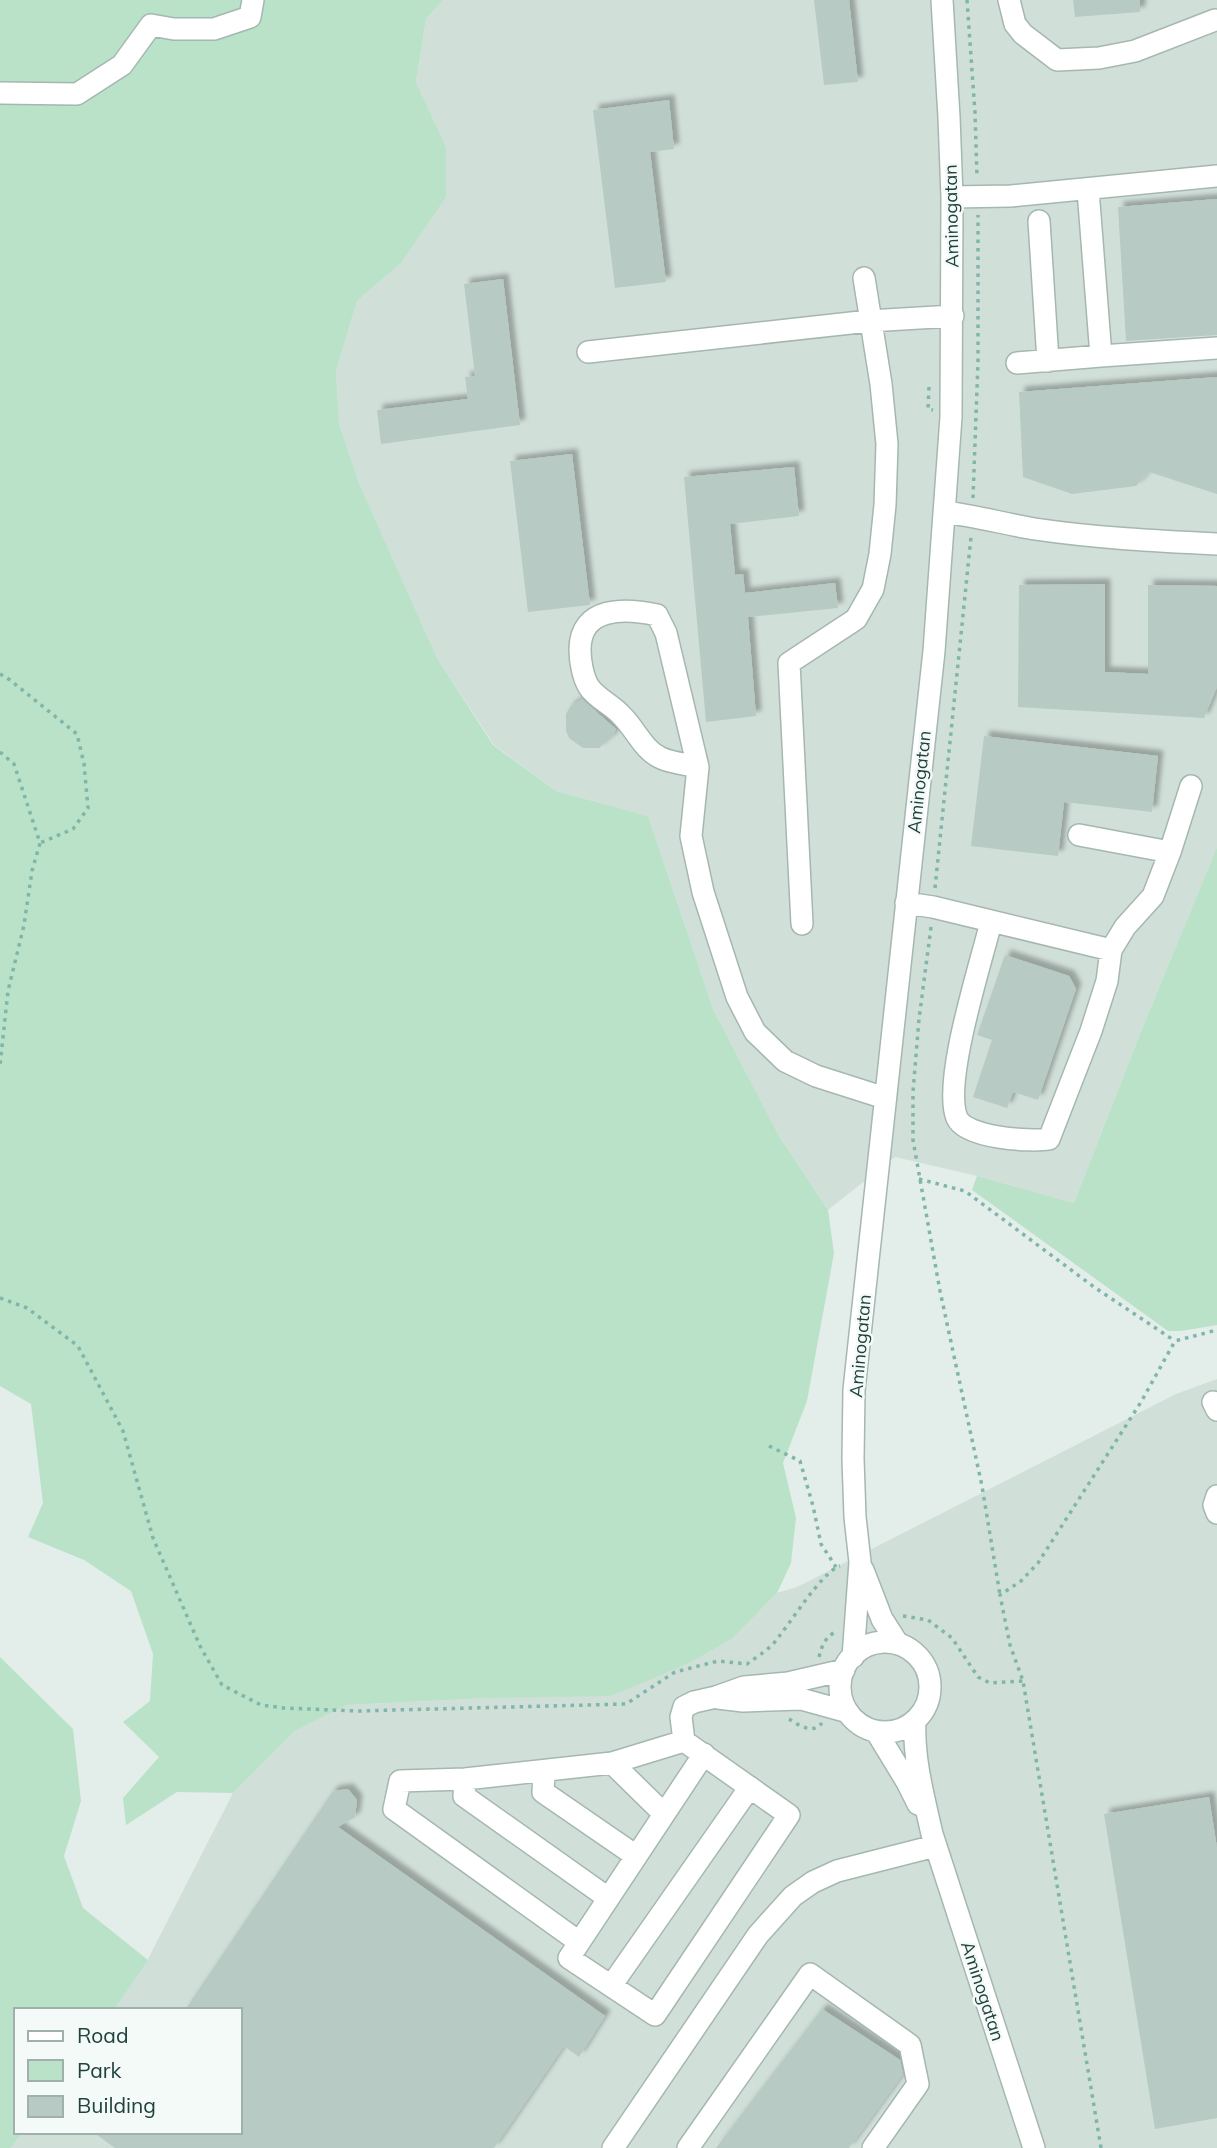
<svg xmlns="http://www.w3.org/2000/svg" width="1217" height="2148" viewBox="0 0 1217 2148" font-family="Mulish,sans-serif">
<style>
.built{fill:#d1dfd9}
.green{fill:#b9e2c8}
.building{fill:#b8cac4;filter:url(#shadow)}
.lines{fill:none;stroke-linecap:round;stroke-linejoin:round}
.minor-casing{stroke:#a5b7b2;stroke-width:24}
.path{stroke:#7fb6a9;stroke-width:3.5;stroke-dasharray:3.5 5;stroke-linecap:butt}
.minor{stroke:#fff;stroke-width:21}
.labels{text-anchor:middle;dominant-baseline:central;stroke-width:5;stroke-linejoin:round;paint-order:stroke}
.street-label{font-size:18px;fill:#20423c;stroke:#f4faf8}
</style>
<defs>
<filter id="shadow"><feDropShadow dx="5.5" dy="-5.5" stdDeviation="2" flood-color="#0004"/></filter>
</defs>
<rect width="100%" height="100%" fill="#e3eeea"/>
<!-- built -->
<path class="built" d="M443,0H1217V847L1140,1034L1074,1203L977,1176L895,1157L828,1210L779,1136L713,1009L648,816L556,791L494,745L437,658L359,483L339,424L336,371L357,301L400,264L446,147L416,82L426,19Z
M1217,1379V2148H11L23,2132H240V2010H114L148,1959L233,1793L295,1731L347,1705L489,1698L611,1695L693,1661L732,1639L777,1593L797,1587L1176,1394Z"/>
<!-- green -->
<path class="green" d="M0,0H443L426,19L416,82L446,147V197L400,264L357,301L336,371L339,424L359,483L437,658L493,745L556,791L648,816L713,1009L779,1136L828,1210L834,1253L807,1401L783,1463L796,1518L791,1563L777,1593L732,1639L693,1661L647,1681L610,1696L489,1698L347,1705L295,1731L233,1793L177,1792L126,1825L123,1798L159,1757L123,1722L150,1701L153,1654L131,1591L84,1560L28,1537L43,1503L31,1404L0,1386Z
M1217,847V1325L1181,1331H1168L972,1190L977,1176L1074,1203L1140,1034Z
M0,1657L73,1729L81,1801L64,1856L83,1908L148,1960L114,2010H16V2132H23L11,2148H0Z"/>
<!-- building -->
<path class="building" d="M814,0H849L858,82L824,85Z
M1073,0H1140V12L1075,17Z
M669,100L674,149L650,152L666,282L615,288L593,110Z
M1217,199V335L1126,341L1118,207Z
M503,279L520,425L381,444L377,410L468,399L465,377L475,376L464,284Z
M1217,377V494L1149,472L1136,486L1072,494L1023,477L1019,392Z
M572,454L590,605L528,612L510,461Z
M794,467L799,516L730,524L735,575L743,574L745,593L835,583L838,608L748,617L756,716L706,722L684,477Z
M1105,584V672L1148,674V585L1217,586V687L1204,718L1018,707L1019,585Z
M582,699L616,729L612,737L599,748H583L569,738L566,731V714L570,707Z
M984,736L1158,756L1152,812L1064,802L1058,856L971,846Z
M1005,955L1069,976L1076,989L1038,1100L1013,1092L1007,1108L973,1097L992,1040L977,1035Z
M348,1789L357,1800L355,1817L338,1827L605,2016L579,2057L564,2046L494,2148H115L93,2132H240V2010H185L333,1791Z
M1209,1797L1217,1848V2118L1155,2129L1104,1814Z
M822,2009L900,2060L903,2074L849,2148H716Z"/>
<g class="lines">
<!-- minor casing -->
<g class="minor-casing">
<path id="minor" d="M1009,0L1015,24L1023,34L1057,60L1099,58L1135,51L1215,20
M0,93L77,94L122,65L151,25L174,29H214L250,17L253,0
M1088,190L1101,356L1217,348
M952,197L1011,196L1217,176
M1039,221L1048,361
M588,352L869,321L953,316
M1017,363L1101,356
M945,512C976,516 1005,524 1035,529C1096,538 1155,541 1217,544
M698,767C686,764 672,763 661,758C643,750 635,728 621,715C612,705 596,698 589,687C583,678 580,661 580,650C580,606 625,608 657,615L666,633L698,767L691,836L703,892L737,997L755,1032L785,1061L816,1076L885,1098
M1079,835L1170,852
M906,903L933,907L1111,950
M991,922C981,963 942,1083 957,1118C966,1138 1030,1142 1049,1139L1091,1031L1107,981L1111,950L1125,927L1153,896L1170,852L1191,786
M802,924L789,663L856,619L873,589L880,554L885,505L887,444L881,384L864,278
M1213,1402L1217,1410
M1217,1496L1214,1505L1217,1513
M863,1570L882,1619L898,1644
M840 1687a45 45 0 1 1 90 0a45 45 0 1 1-90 0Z
M853,1657L860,1562L855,1517L853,1459L854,1390L934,651L951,417L952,197L949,117L942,0
M718,1698L743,1701L801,1699L848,1712
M915,1721C913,1759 924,1798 932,1834L1034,2148
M876,1731L907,1782L918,1804
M704,1754L569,1958L655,2015L789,1815L684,1741L681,1717L684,1707L694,1702L716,1697L744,1687L788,1683L844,1670
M612,1763L664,1814
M544,1772L543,1792L636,1856
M465,1779L464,1796L608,1898
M579,1942L394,1809L400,1781L465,1779L612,1763L684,1741
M611,1986L750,1787
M613,2148L758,1935L793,1896L813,1882L837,1871L935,1846
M688,2148L810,1974L910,2045L918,2084L873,2148"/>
</g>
<!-- path -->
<path class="path" d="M967,0L975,113L977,176
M929,387L928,409L933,410
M973,498L978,361V215
M0,674L10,680L77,734L84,764L88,808L73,829L40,843
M0,752L14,764L40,843L32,871L24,925L8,991L0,1065
M935,888L971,537
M931,927L919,1019L913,1092V1140L940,1291L982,1486L1000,1595
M919,1179L965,1191L1094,1287L1175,1341
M0,1298L27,1308L78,1346L123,1431L153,1538L200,1646L222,1685L261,1705L284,1708L357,1711L626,1704L675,1672L718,1661L747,1664C755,1658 765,1652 773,1644C788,1627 822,1571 840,1566
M769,1446L800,1461L813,1506L821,1544L836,1567
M903,1616L928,1620L952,1638L978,1677L990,1683L1023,1681
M819,1657C822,1645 825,1638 835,1632
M789,1719C799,1725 812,1735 822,1723
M1101,2148L1023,1681L1010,1645L1000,1595L1021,1581L1038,1563L1141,1402L1175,1341L1217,1330"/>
<!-- minor -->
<use href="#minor" class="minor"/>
</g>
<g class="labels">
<!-- street labels -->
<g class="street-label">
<text transform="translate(951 216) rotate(-91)">Aminogatan</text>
<text transform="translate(919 782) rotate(-84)">Aminogatan</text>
<text transform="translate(860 1346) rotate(-85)">Aminogatan</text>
<text transform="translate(983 1991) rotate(72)">Aminogatan</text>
</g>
</g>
<!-- legend -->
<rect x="14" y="2008" width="228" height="126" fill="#f4faf8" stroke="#9fb0ad" stroke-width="2"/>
<rect x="28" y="2031" width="35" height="10" fill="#ffffff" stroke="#9fb0ad" stroke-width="2"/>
<text x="77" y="2043" font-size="21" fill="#20423c">Road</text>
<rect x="28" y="2060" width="35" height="21" fill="#b9e2c8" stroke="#9fb0ad" stroke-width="2"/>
<text x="77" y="2078" font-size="21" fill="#20423c">Park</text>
<rect x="28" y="2096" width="35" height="21" fill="#b8cac4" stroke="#9fb0ad" stroke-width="2"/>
<text x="77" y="2113" font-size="21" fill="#20423c">Building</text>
</svg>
